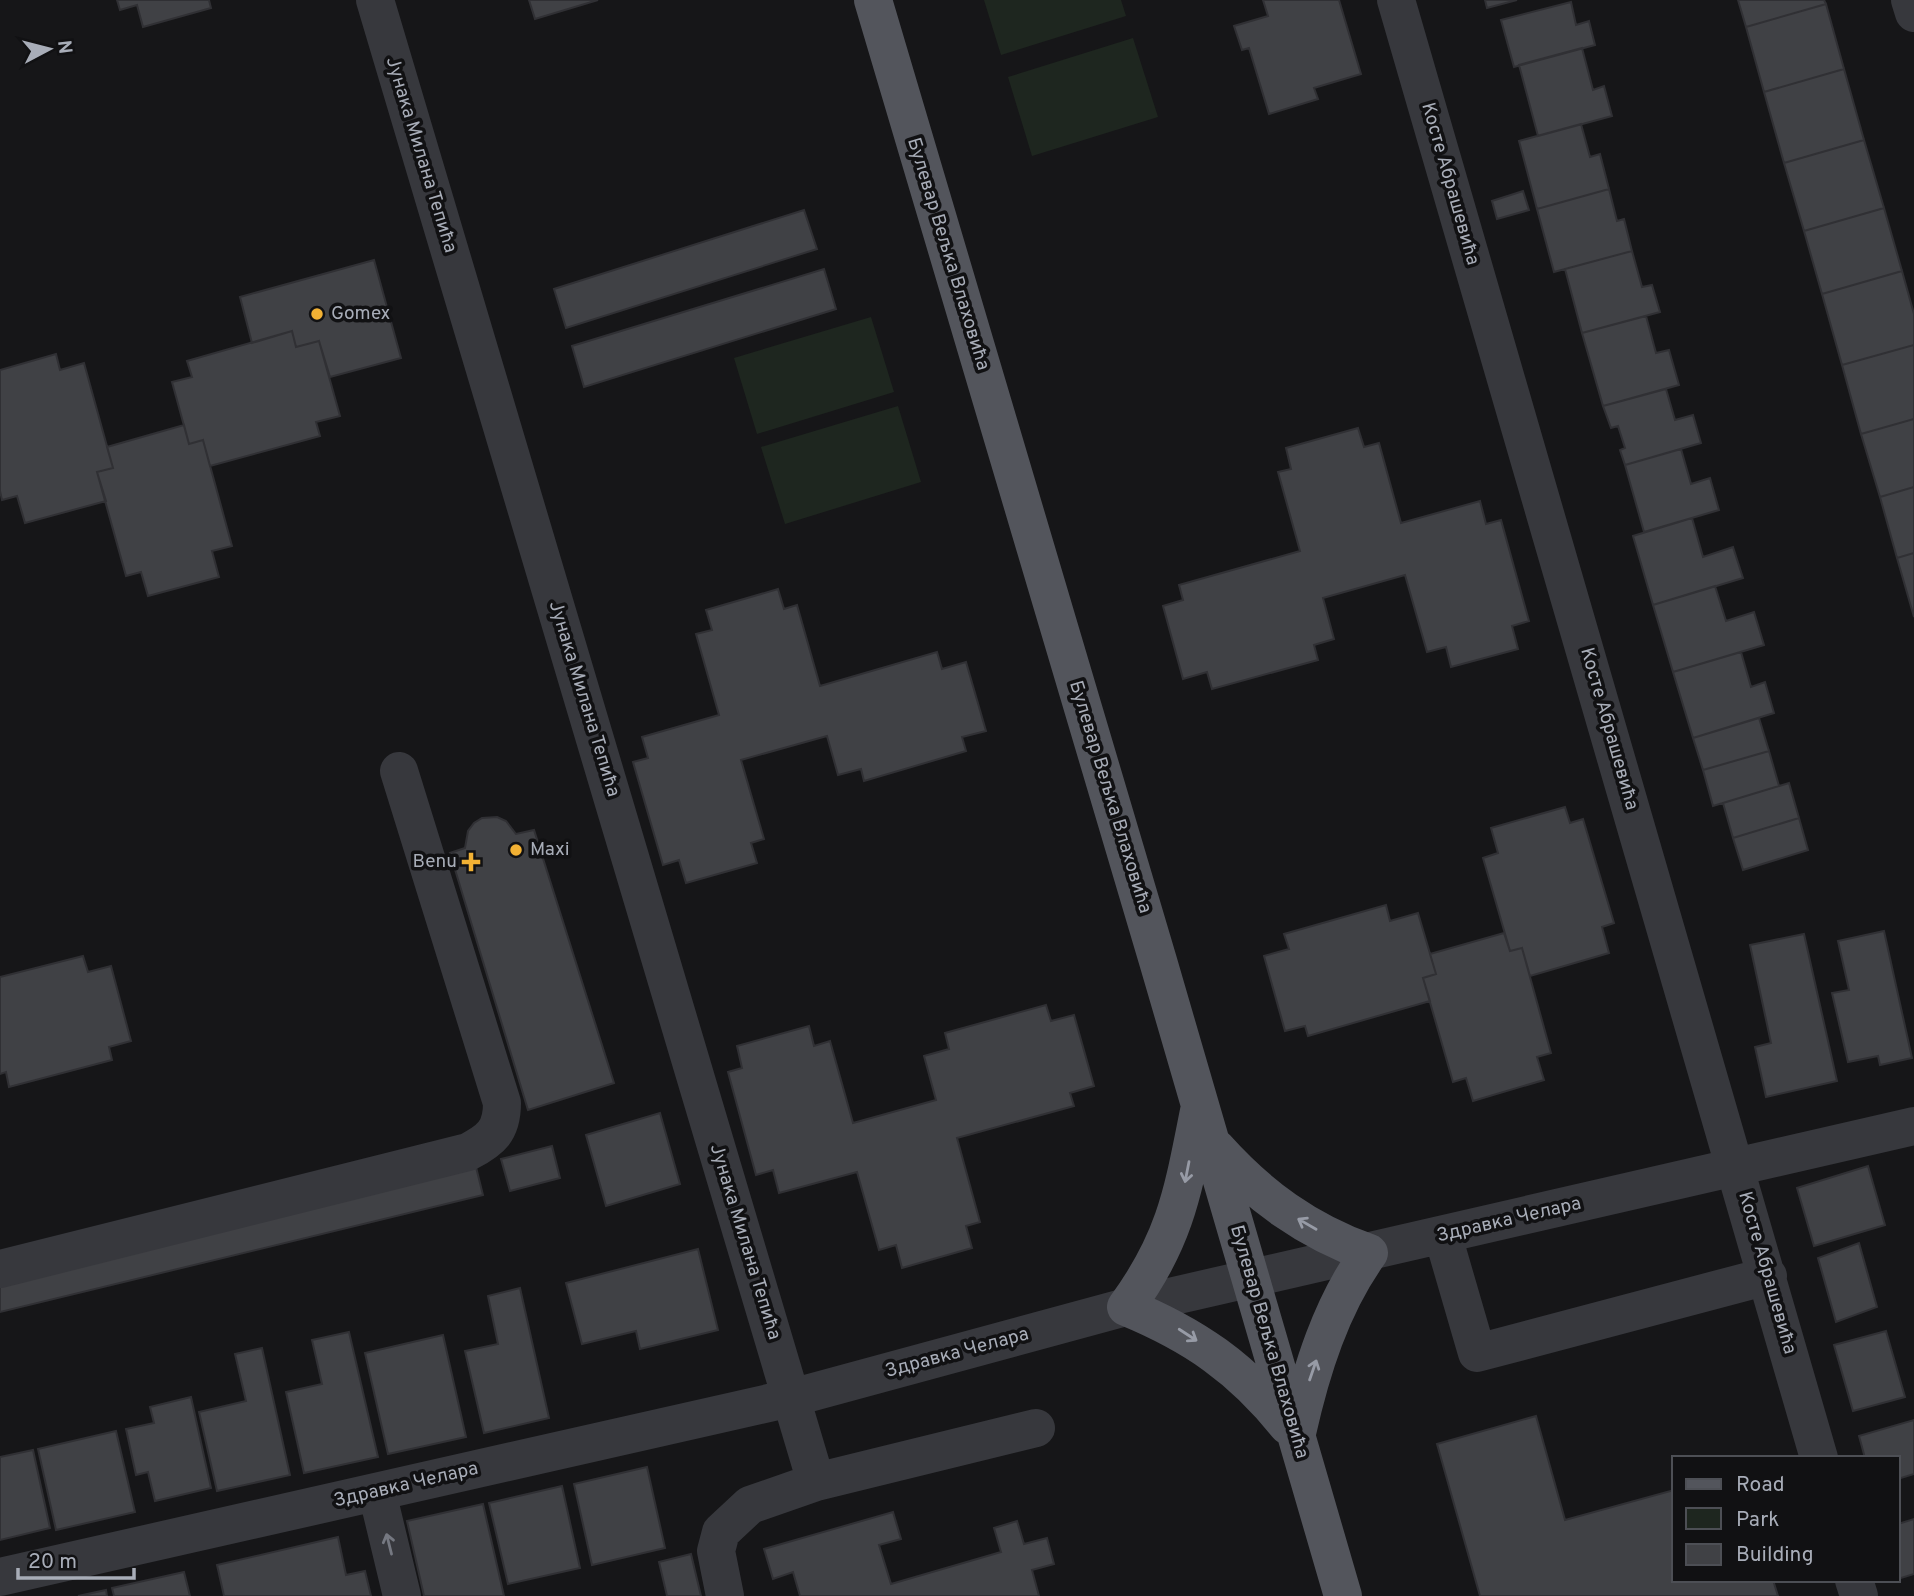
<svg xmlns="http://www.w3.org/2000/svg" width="1914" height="1596" viewBox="0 0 1914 1596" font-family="Overpass,sans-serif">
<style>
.green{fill:#1e261f}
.building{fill:#404145;stroke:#303034;stroke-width:2}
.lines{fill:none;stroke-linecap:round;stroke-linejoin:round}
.minor{stroke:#37383d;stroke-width:38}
.major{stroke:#53555c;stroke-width:38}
.oneway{stroke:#979ba6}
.oneway2{stroke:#757881}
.poi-dot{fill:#f2b134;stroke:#111113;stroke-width:2.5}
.labels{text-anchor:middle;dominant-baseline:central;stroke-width:7;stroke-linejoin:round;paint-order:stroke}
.street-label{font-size:19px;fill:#a8adb8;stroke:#111113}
.poi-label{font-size:19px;fill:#a8adb8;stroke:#111113;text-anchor:start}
</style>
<rect width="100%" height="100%" fill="#161618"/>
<!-- green -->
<path class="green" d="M984,0H1121L1126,16L1001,55Z
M1133,38L1158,117L1032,156L1008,77Z
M871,317L894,392L757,434L734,358Z
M898,406L921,482L785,524L761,447Z"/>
<!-- building -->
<path class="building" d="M117,0H209L211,8L143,27L137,5L120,10Z
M529,0H598L535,19Z
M1263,0H1339L1361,74L1314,88L1318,99L1269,114L1249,48L1242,50L1234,26L1268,16Z
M1485,0H1517L1487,8Z
M1738,0H1824L1826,4L1746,27Z
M1571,2L1576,25L1589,21L1595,45L1514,67L1501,20Z
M1826,4L1844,69L1764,92L1746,27Z
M1582,48L1593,90L1604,86L1612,116L1538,136L1519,65Z
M1844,69L1864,140L1784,163L1764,92Z
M1581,124L1590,157L1600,154L1609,189L1537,209L1519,141Z
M1864,140L1884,208L1804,231L1784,163Z
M1609,189L1617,221L1624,219L1632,251L1554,272L1537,209Z
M1523,191L1529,210L1497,219L1492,201Z
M1884,208L1902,271L1822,294L1804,231Z
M804,210L817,249L566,328L554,289Z
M1632,251L1642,287L1652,285L1660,312L1582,333L1565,269Z
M374,260L401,358L330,377L319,341L296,347L292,331L252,343L240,297Z
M824,269L836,309L584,387L572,346Z
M1902,271L1914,314V345L1842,365L1822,294Z
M1646,316L1656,353L1669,350L1679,385L1603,406L1582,333Z
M292,331L296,347L319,341L340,416L316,422L320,436L210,466L203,440L189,444L172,382L192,377L187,361Z
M1914,345V419L1861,434L1842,365Z
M56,354L60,370L84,363L113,468L97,472L106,501L25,523L17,496L2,500L0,491V370Z
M1666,389L1675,420L1693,415L1701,443L1625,465L1620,450L1625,448L1618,426L1611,428L1603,406Z
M1914,419V487L1880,497L1861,434Z
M184,425L189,444L203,440L232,546L212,551L219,577L148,596L141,572L126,576L97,472L113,468L107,447Z
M1358,428L1364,447L1379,443L1401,523L1480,501L1486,524L1501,520L1529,621L1512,626L1518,649L1451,667L1446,647L1427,652L1405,575L1323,598L1334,639L1314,645L1318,660L1212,689L1207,672L1183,679L1163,606L1183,600L1179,585L1300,551L1278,472L1291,469L1286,448Z
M1681,449L1691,484L1710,478L1719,510L1644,532L1625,465Z
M1914,487V553L1897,558L1880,497Z
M1692,518L1703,557L1733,547L1743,578L1653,605L1633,536Z
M1914,553V617L1897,558Z
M1715,586L1726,621L1754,612L1764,645L1673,672L1653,605Z
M778,589L784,609L797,605L820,686L937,652L942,669L966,662L986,731L962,737L966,751L864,781L861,769L838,775L827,736L741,760L764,839L751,843L757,863L686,883L679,860L663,865L633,762L648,758L642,737L719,715L696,634L712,630L706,610Z
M1741,652L1751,687L1765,682L1774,713L1693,738L1673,672Z
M1759,718L1769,751L1703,770L1693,738Z
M1769,751L1779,786L1713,806L1703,770Z
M1789,783L1799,818L1733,838L1723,803Z
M1565,807L1570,823L1583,819L1614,923L1602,927L1609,953L1530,976L1522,948L1510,951L1483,858L1498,853L1491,828Z
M497,817L506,821L516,834L534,830L614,1083L528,1110L450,853L465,848L468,831L474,823L482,818Z
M1799,818L1808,850L1743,870L1733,838Z
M1386,905L1390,921L1418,913L1436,974L1423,978L1430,1001L1308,1036L1305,1026L1285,1031L1264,956L1289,949L1284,934Z
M1884,931L1912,1058L1880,1065L1878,1056L1848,1062L1832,993L1849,990L1838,941Z
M1504,933L1510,951L1522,948L1551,1053L1537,1057L1544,1080L1473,1101L1466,1078L1453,1082L1423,978L1436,974L1430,954Z
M1804,934L1837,1081L1766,1097L1755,1047L1771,1043L1750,945Z
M83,956L88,972L111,966L131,1041L109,1047L112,1060L9,1087L6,1072L0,1074V977Z
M1046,1005L1051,1021L1074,1015L1094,1086L1070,1093L1074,1106L957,1138L980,1222L966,1226L972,1248L902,1268L896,1245L879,1250L857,1172L779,1193L773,1170L756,1175L728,1072L742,1068L737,1046L809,1026L814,1046L830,1041L853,1123L936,1100L924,1056L949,1049L945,1033Z
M660,1113L680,1184L606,1206L586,1135Z
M552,1146L560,1178L510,1191L501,1159Z
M475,1163L483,1195L0,1312V1279Z
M1868,1166L1885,1225L1814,1246L1797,1188Z
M1859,1243L1877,1307L1836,1322L1818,1258Z
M698,1249L718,1330L640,1349L636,1331L582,1344L566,1283Z
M520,1288L549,1418L484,1433L465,1351L498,1344L488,1296Z
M1886,1331L1905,1397L1853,1411L1834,1345Z
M349,1332L378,1457L304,1473L286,1392L322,1384L312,1340Z
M443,1335L466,1437L388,1454L365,1353Z
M262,1348L290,1475L217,1491L199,1412L246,1401L235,1354Z
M191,1397L211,1488L155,1501L148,1472L136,1475L126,1429L154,1423L150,1407Z
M1536,1416L1565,1520L1674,1490V1580H1773L1778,1596H1480L1437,1444Z
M1914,1420V1474L1898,1479V1458H1865L1859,1436Z
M116,1431L135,1512L56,1530L38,1449Z
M33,1450L50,1528L0,1540V1457Z
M647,1467L665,1548L592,1565L574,1484Z
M562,1486L580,1568L508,1584L489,1503Z
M483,1504L504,1596H424L407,1521Z
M893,1512L901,1539L879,1545L891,1584L1001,1552L994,1528L1017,1521L1024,1544L1047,1538L1054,1564L1032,1570L1039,1596H800L793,1572L773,1579L764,1549Z
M1914,1519V1574L1898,1579V1524Z
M338,1537L346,1575L365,1571L371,1596H224L217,1565Z
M691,1554L701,1596H667L659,1562Z
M184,1572L190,1596H114L112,1588Z
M106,1590L107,1596H78Z"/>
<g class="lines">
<!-- minor -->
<path class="minor" d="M375,0L816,1482
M1396,0L1819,1458
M1910,0L1914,13
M1443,1236L1477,1353L1768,1276
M0,1269L468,1152C491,1140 502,1131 502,1103L399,771
M377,1492L402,1596
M0,1577L791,1398L1126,1307L1914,1126
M1854,1580L1859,1596
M725,1596L716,1551L721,1532L750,1505L816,1482L1036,1428"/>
<!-- major -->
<path class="major" d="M873,0L1158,961L1343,1596
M1199,1111C1183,1191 1176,1239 1126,1307C1194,1335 1242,1368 1288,1426
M1216,1148C1259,1196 1307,1231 1369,1253C1331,1306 1311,1370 1297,1433"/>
</g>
<!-- one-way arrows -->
<defs><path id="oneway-shaft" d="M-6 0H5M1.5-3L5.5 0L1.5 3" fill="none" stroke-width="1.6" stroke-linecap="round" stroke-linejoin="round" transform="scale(1.75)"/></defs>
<g class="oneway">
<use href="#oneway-shaft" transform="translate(1187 1172) rotate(101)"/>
<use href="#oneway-shaft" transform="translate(1307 1224) rotate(-150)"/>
<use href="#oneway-shaft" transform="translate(1188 1335) rotate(33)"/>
<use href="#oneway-shaft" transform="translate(1313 1370) rotate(-71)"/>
</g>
<use class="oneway2" href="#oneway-shaft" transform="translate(389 1544) rotate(-104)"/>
<!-- markers -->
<g class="poi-dot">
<circle cx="317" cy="314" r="7"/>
<circle cx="516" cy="850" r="7"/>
<path d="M467.5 851.5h7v7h7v7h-7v7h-7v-7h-7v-7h7z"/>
</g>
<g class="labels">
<!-- street labels -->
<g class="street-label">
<text transform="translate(421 155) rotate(73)">Јунака Милана Тепића</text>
<text transform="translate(1450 184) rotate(74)">Косте Абрашевића</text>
<text transform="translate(948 254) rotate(73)">Булевар Вељка Влаховића</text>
<text transform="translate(584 699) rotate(73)">Јунака Милана Тепића</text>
<text transform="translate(1609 729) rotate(74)">Косте Абрашевића</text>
<text transform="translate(1110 797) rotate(73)">Булевар Вељка Влаховића</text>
<text transform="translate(1509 1220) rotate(-13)">Здравка Челара</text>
<text transform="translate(745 1242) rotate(73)">Јунака Милана Тепића</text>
<text transform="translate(1767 1273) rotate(74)">Косте Абрашевића</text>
<text transform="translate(1269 1342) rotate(74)">Булевар Вељка Влаховића</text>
<text transform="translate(957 1353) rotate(-15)">Здравка Челара</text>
<text transform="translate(406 1485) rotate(-13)">Здравка Челара</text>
</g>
<!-- poi labels -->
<g class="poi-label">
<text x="331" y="314">Gomex</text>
<text x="530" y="850">Maxi</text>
<text x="457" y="862" text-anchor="end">Benu</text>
</g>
</g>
<!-- legend -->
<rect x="1672" y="1456" width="228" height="126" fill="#111113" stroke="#4d4f55" stroke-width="2"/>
<rect x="1686" y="1479" width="35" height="10" fill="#53555c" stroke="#4d4f55" stroke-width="2"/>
<text x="1736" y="1491" font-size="21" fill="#a8adb8">Road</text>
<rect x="1686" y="1508" width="35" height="21" fill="#1e261f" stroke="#4d4f55" stroke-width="2"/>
<text x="1736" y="1526" font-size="21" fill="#a8adb8">Park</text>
<rect x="1686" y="1544" width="35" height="21" fill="#404145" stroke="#4d4f55" stroke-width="2"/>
<text x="1736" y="1561" font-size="21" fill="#a8adb8">Building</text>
<!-- north arrow -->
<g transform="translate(49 49) rotate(83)" stroke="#111113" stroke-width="5" paint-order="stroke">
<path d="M0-5L12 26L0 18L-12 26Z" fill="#a8adb8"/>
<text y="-10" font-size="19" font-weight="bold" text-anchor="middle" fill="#a8adb8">N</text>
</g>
<!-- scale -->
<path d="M18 1568v10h116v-10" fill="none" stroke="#a8adb8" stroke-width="3.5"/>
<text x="28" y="1568" font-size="21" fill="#a8adb8" stroke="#111113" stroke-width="5" paint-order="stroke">20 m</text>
</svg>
